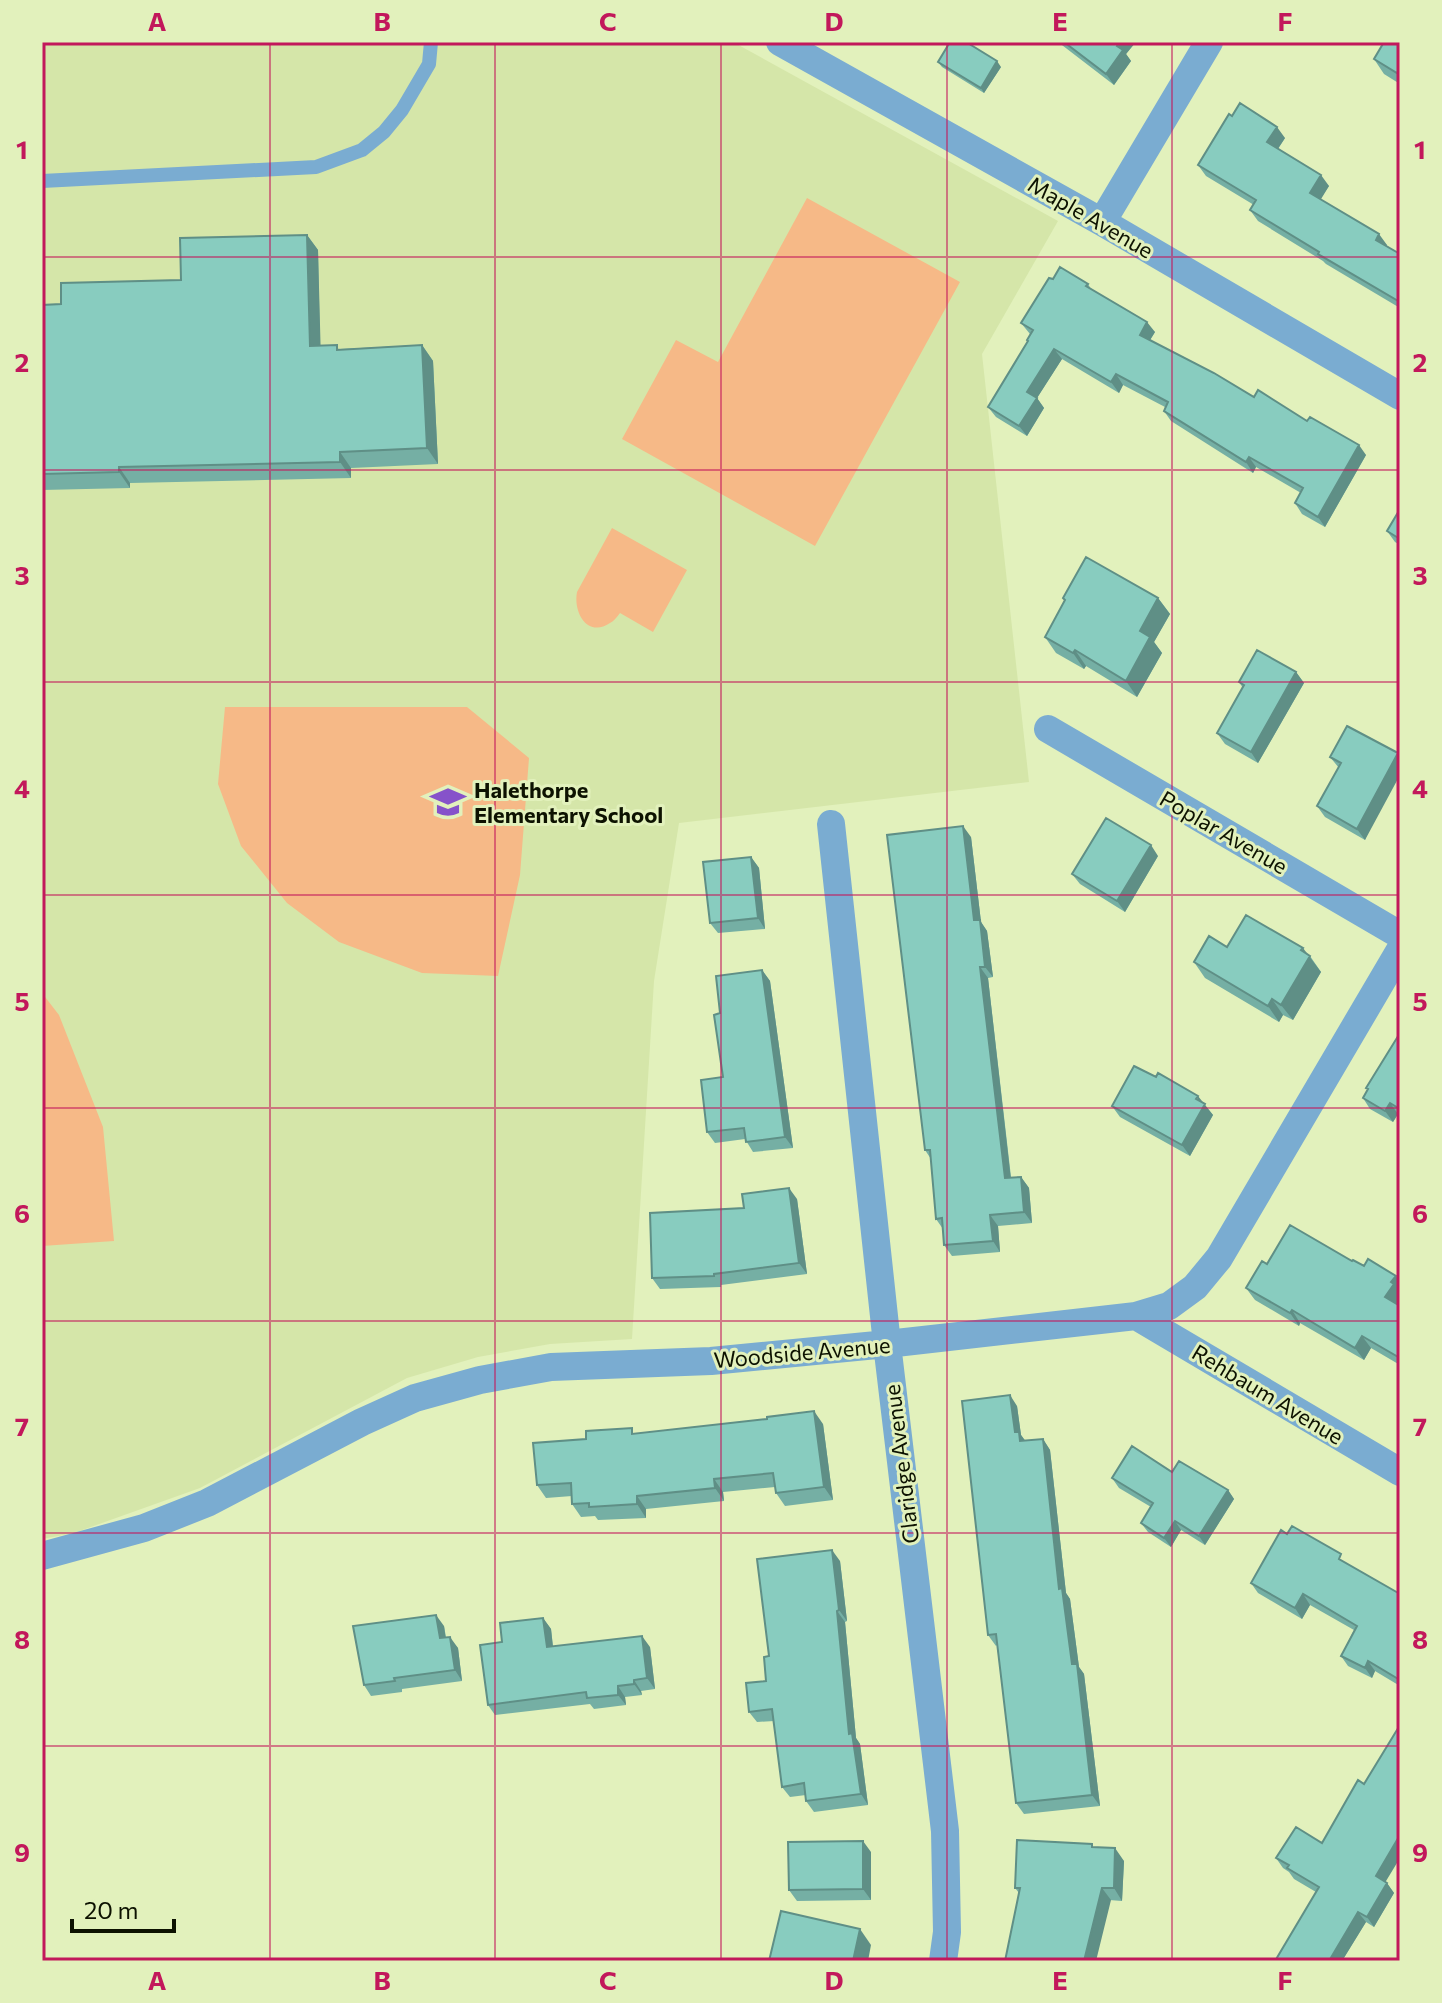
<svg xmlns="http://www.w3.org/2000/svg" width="1442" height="2003" viewBox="0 0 1442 2003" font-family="Commissioner,sans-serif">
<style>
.built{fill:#d5e6a9}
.green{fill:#f6b987}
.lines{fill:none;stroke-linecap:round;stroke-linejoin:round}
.service{stroke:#7aacd1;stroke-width:14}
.minor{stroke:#7aacd1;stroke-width:28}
.wall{fill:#75afa4}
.shaded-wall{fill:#5f8f86}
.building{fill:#88ccbf;stroke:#5f8f86;stroke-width:2}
.grid{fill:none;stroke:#c2185b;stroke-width:2;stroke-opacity:0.55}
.labels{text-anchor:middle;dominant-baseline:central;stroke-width:6;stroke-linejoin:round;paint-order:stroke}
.street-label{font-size:22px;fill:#0d1201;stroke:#e2f1bc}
.poi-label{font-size:22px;font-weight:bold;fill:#0d1201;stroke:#e2f1bc;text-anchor:start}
.neatline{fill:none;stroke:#c2185b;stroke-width:3}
.grid-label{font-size:26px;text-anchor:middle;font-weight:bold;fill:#c2185b}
</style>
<rect width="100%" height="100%" fill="#e2f1bc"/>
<!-- built -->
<path class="built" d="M42,42H733L1058,221L982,354L1029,782L679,823L654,981L632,1339L550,1344L478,1357L407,1378L200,1488L74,1533L42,1539Z"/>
<!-- green -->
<path class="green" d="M807,198L960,282L815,546L622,439L676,340L718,362Z
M612,528L687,570L653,632L620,613C617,617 614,621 610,623C588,638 573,613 577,592Z
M225,707H467L529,758L520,875L498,976L422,973L339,942L287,903L241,846L218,784Z
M42,993L59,1015L103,1127L114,1241L42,1246Z"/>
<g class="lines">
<!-- service -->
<path class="service" d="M42,181L316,167L362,150L384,132L402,110L429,64L431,42"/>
<!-- minor -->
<path class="minor" d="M780,42L1102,222L1400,396
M1102,222L1209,42
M1048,729L1400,935
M831,824L887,1344L945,1831L947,1932L943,1961
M1136,1316L1400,1472
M42,1556L144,1528L207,1503L362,1422L415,1398L480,1380L551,1367L711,1361L887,1344L1136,1316L1169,1306L1195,1287L1219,1258L1400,950"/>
</g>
<!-- wall -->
<path class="wall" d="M1058,42H1134L1135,43L1126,54L1131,61L1114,85Z
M1400,42V84L1384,74L1374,59Z
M938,62L1001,67L984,93L942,67Z
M1232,116L1285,138L1278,149L1329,186L1320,199L1387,245L1386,246L1400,254V308L1326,264L1323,261L1258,221L1250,210L1254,205L1206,176L1198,165Z
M307,235L318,250L320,346L340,349L422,345L433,361L438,464L351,468V478L130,483V488L42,490V305L61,304L181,280Z
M1053,279L1088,284L1091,289L1155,332L1150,340L1254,397L1307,421L1366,455L1325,527L1302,514L1295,503L1301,493L1256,467L1253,473L1171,421L1164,411L1165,407L1123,385L1119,393L1062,359L1037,398L1044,408L1027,436L996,417L988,407L1028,342L1030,334L1021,323Z
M1400,509V545L1395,542L1387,531Z
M1063,598H1158L1170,614L1154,642L1162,653L1137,697L1086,666L1084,669L1056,653L1045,637L1065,601Z
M1296,672L1304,683L1258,763L1225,744L1217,733L1243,688L1239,682Z
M1398,753L1365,840L1325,817L1317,806L1339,768L1330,757Z
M971,837L981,922L987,931L993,977L988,978L1011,1177H1021L1029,1188L1032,1223L998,1226L1000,1252L952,1256L944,1245L943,1229L936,1219L931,1159L925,1150Z
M1158,856L1125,912L1080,884L1072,874Z
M751,857L759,868L765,929L718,933L710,923Z
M1227,947L1307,954L1310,956L1321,972L1293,1020L1283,1015L1279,1022L1205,978L1194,962Z
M762,970L770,981L793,1148L753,1152L745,1139L715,1143L707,1132L723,1077L720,1013Z
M1400,1033V1115L1398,1114L1393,1122L1370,1109L1363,1098Z
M1203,1103L1213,1115L1190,1156L1120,1117L1112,1106Z
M797,1199L807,1274L721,1285V1287L660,1289L652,1278L744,1208Z
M1352,1261L1400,1282V1300L1398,1304L1400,1306V1365L1371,1348L1364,1360L1300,1323L1299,1326L1255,1300L1246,1288L1267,1264Z
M1017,1406L1021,1435L1025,1441L1043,1439L1050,1450L1066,1593L1070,1599L1079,1667L1084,1674L1100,1806L1024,1814L1016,1803L997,1645L996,1646L988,1635Z
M823,1424L833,1500L785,1506L776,1493L775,1487L723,1492L724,1501L646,1509V1518L598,1520L595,1516L581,1517L572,1504V1496L546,1498L537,1485L586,1439L636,1434Z
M1172,1472L1228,1490L1234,1499L1205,1545L1181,1530L1171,1547L1148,1532L1141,1523L1151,1507L1119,1488L1112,1478Z
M1287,1534L1348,1564L1400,1594V1686L1375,1671L1372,1678L1348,1666L1341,1656L1354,1630L1310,1605L1302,1619L1258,1593L1251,1583Z
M840,1561L847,1621L845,1622L856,1738L860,1744L868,1805L814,1812L806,1801V1795L790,1797L782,1787L774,1721L757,1722L749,1712L766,1681L769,1656Z
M543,1618L551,1629L553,1646L650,1647L655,1689L641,1691L642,1695L625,1697L626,1705L594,1709L590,1704L495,1715L488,1705L502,1642Z
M444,1626L446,1637L458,1648L462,1681L402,1689V1692L371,1696L364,1685Z
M1364,1784L1386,1882L1394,1893L1374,1927L1366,1922L1342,1961H1275L1316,1892L1294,1879L1289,1872L1283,1868L1276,1858L1322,1843Z
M1095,1847L1124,1861L1122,1901L1019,1893L1015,1888Z
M871,1852V1900L797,1901L789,1890Z"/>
<!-- shaded-wall -->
<path class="shaded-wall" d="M1120,42L1135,43L1126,54L1131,61L1114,85L1106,74Z
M997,61L1001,67L984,93L981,88Z
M1277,127L1285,138L1275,153L1267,142Z
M1321,175L1329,186L1318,204L1310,193Z
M1379,234L1387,245L1384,250L1376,240Z
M307,235L318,250L321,362L310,346Z
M1147,322L1155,332L1147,345L1140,335Z
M422,345L433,361L438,464L427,448Z
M1054,349L1062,359L1037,398L1044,408L1027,436L1019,426L1027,392Z
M1116,374L1123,385L1119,393L1111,382Z
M1359,445L1366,455L1325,527L1318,517Z
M340,452L351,468V478L340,462Z
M1249,457L1256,467L1253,473L1246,462Z
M119,467L130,483V488L119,472Z
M1158,598L1170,614L1154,642L1162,653L1137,697L1126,681L1140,631Z
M1075,650L1086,666L1084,669L1073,653Z
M1296,672L1304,683L1258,763L1251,752Z
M1398,753L1400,756V775L1365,840L1357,829Z
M963,826L971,837L981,922L987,931L993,977L985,967L974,920Z
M1151,845L1158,856L1125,912L1117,901Z
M751,857L759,868L765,929L758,918Z
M1303,948L1321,972L1293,1020L1281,1005Z
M980,967L988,978L1012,1189L1005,1178Z
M762,970L770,981L793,1148L785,1137Z
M1272,999L1283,1015L1279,1022L1268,1006Z
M1198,1096L1213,1115L1190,1156L1182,1145Z
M1390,1103L1398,1114L1393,1122L1385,1111Z
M1021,1177L1029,1188L1032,1223L1024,1212Z
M789,1188L797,1199L807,1274L799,1263Z
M990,1215L998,1226L1000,1252L993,1241Z
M1396,1276L1400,1282V1300L1394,1310L1385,1297L1391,1282Z
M1292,1310L1300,1323L1299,1326L1290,1313Z
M1362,1336L1371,1348L1364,1360L1355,1348Z
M1010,1395L1017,1406L1021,1435L1027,1443L1028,1452L1015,1432Z
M814,1411L823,1424L833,1500L824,1487Z
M1043,1439L1050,1450L1066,1593L1070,1599L1079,1667L1084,1674L1100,1806L1092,1795L1072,1664L1059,1589Z
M714,1479L723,1492L724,1501L715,1488Z
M1228,1490L1234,1499L1205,1545L1199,1536Z
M637,1496L646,1509V1518L637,1504Z
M1175,1521L1181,1530L1171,1547L1164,1538Z
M832,1550L840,1561L847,1621L839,1610Z
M1303,1594L1310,1605L1302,1619L1295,1608Z
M837,1611L845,1622L856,1738L860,1744L868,1805L861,1794L849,1734Z
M436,1615L444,1626L447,1649L440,1638Z
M543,1618L551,1629L554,1658L547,1647Z
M642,1636L650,1647L655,1689L647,1678Z
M450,1637L458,1648L462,1681L455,1670Z
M1368,1661L1375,1671L1372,1678L1365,1668Z
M634,1680L641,1691L642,1695L634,1684Z
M618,1686L625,1697L626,1705L618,1695Z
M1400,1835V1858L1383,1886L1376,1876Z
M863,1841L871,1852V1900L863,1889Z
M1115,1848L1124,1861L1122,1901L1114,1888Z
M1387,1883L1394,1893L1374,1927L1367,1917Z
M1102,1888L1111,1900L1096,1961H1084Z
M1358,1912L1366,1922L1342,1961H1329Z
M860,1929L871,1945L868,1961H853Z"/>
<!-- building -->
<path class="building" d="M950,42H966L997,61L981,88L938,62Z
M1064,42H1120L1117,46L1123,50L1106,74Z
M1384,42H1400V68L1397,73L1374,59Z
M1240,103L1277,127L1267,142L1321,175L1310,193L1379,234L1376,240L1400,254V302L1318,254L1319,252L1250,210L1256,200L1198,165L1229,114L1232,116Z
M307,235L310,346L337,345V350L422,345L427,448L340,452V462L119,467V472L42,474V305L61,304V283L181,280L180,238Z
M1060,267L1088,284L1086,286L1147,322L1140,335L1214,373L1254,397L1258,390L1307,421L1310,417L1359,445L1318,517L1295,503L1303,488L1249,457L1246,462L1164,411L1168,402L1116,374L1111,382L1054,349L1027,392L1037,398L1019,426L988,407L1028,341L1027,340L1033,330L1021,323L1049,278L1053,279Z
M1400,509V539L1387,531Z
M1086,557L1158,598L1140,631L1150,637L1126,681L1075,650L1073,653L1045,637L1065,600L1063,598Z
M1257,650L1296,672L1251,752L1217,733L1244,685L1239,682Z
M1347,726L1398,753L1357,829L1317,806L1341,763L1330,757Z
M1106,818L1151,845L1117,901L1072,874Z
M963,826L974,920H980L985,967H980L1005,1178L1021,1177L1024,1212L990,1215L993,1241L944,1245L942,1218L936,1219L930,1150H925L887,835Z
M751,857L758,918L710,923L703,862Z
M1246,915L1303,948L1301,950L1310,956L1281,1005L1272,999L1268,1006L1194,962L1209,936L1227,947Z
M762,970L785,1137L746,1142L744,1128L707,1132L701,1080L723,1077L714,1015L720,1013L716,976Z
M1400,1033V1109L1390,1103L1385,1111L1363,1098L1368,1089L1366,1088Z
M1134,1066L1156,1077L1158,1073L1198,1096L1196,1099L1205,1104L1182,1145L1112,1106Z
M789,1188L799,1263L714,1274V1276L652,1278L650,1213L744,1208L742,1194Z
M1290,1225L1352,1261L1353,1260L1364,1266L1368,1259L1396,1276L1391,1282L1394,1284L1385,1297L1400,1306V1358L1362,1336L1355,1348L1292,1310L1290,1313L1246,1288L1262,1261L1267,1264Z
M1010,1395L1015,1432H1019L1020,1441L1043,1439L1059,1589L1062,1588L1072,1664H1077L1092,1795L1016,1803L996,1634L988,1635L962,1401Z
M814,1411L824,1487L776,1493L773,1473L714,1479L715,1488L637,1496V1504L589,1507V1503L572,1504L571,1483L537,1485L533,1443L586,1439V1431L632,1428V1434L767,1419V1417Z
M1132,1446L1172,1472L1179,1461L1228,1490L1199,1536L1175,1521L1164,1538L1141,1523L1153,1503L1112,1478Z
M1292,1526L1341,1554L1339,1559L1400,1594V1680L1368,1661L1365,1668L1341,1656L1357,1626L1303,1594L1295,1608L1251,1583L1281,1530L1287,1534Z
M832,1550L839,1610L837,1611L849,1734L852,1733L861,1794L806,1801L804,1783L782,1787L772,1709L749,1712L746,1683L766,1681L764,1657L769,1656L757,1559Z
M436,1615L440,1638L450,1637L455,1670L394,1678L395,1681L364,1685L353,1626Z
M543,1618L547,1647L642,1636L647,1678L634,1680V1684L618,1686V1695L587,1698L586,1692L488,1705L480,1645L502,1642L500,1623Z
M1400,1725V1835L1376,1876L1387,1883L1367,1917L1358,1912L1329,1961H1275L1319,1887L1287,1868L1289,1865L1276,1858L1296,1827L1322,1843L1358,1780L1364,1784Z
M1017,1840L1092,1844V1847L1115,1848L1114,1888H1102L1084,1961H1005L1020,1888H1015Z
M863,1841V1889L789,1890L788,1842Z
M781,1911L860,1929L853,1961H769Z"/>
<!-- grid -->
<path class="grid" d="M270,42V1961M495,42V1961M721,42V1961M947,42V1961M1172,42V1961M42,257H1400M42,470H1400M42,682H1400M42,895H1400M42,1108H1400M42,1321H1400M42,1533H1400M42,1746H1400"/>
<!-- icons -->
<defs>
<g id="school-bare" transform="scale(2.76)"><path d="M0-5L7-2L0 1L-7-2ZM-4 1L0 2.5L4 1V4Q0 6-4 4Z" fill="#8652ca" stroke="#e2f1bc" stroke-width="2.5" paint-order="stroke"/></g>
</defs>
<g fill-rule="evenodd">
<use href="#school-bare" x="448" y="802"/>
</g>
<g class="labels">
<!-- street labels -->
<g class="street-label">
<text transform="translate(1091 217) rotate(30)">Maple Avenue</text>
<text transform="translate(1224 832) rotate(30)">Poplar Avenue</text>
<text transform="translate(802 1352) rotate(-5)">Woodside Avenue</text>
<text transform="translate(1268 1394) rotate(31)">Rehbaum Avenue</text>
<text transform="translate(901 1464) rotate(-97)">Claridge Avenue</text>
</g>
<!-- poi labels -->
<g class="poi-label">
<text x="474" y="789">Halethorpe<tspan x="474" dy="25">Elementary School</tspan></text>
</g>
</g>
<!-- border -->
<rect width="1442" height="2003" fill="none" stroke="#e2f1bc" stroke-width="88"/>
<!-- scale -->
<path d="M72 1919v12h102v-12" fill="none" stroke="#0d1201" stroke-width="4"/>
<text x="84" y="1919" font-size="24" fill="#0d1201" stroke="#e2f1bc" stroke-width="6" paint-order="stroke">20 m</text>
<rect x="44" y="44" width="1354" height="1915" class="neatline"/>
<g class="grid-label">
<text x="157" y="31">A</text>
<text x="382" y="31">B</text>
<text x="608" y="31">C</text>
<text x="834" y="31">D</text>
<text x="1060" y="31">E</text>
<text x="1285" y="31">F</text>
<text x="22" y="159">1</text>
<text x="1420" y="159">1</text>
<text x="22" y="372">2</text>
<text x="1420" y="372">2</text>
<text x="22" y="585">3</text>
<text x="1420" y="585">3</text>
<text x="22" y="798">4</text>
<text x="1420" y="798">4</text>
<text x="22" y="1011">5</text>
<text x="1420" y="1011">5</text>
<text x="22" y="1223">6</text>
<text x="1420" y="1223">6</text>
<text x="22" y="1436">7</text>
<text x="1420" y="1436">7</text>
<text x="22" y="1649">8</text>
<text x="1420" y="1649">8</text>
<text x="22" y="1862">9</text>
<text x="1420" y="1862">9</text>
<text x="157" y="1990">A</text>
<text x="382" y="1990">B</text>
<text x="608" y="1990">C</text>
<text x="834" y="1990">D</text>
<text x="1060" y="1990">E</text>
<text x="1285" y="1990">F</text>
</g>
</svg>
